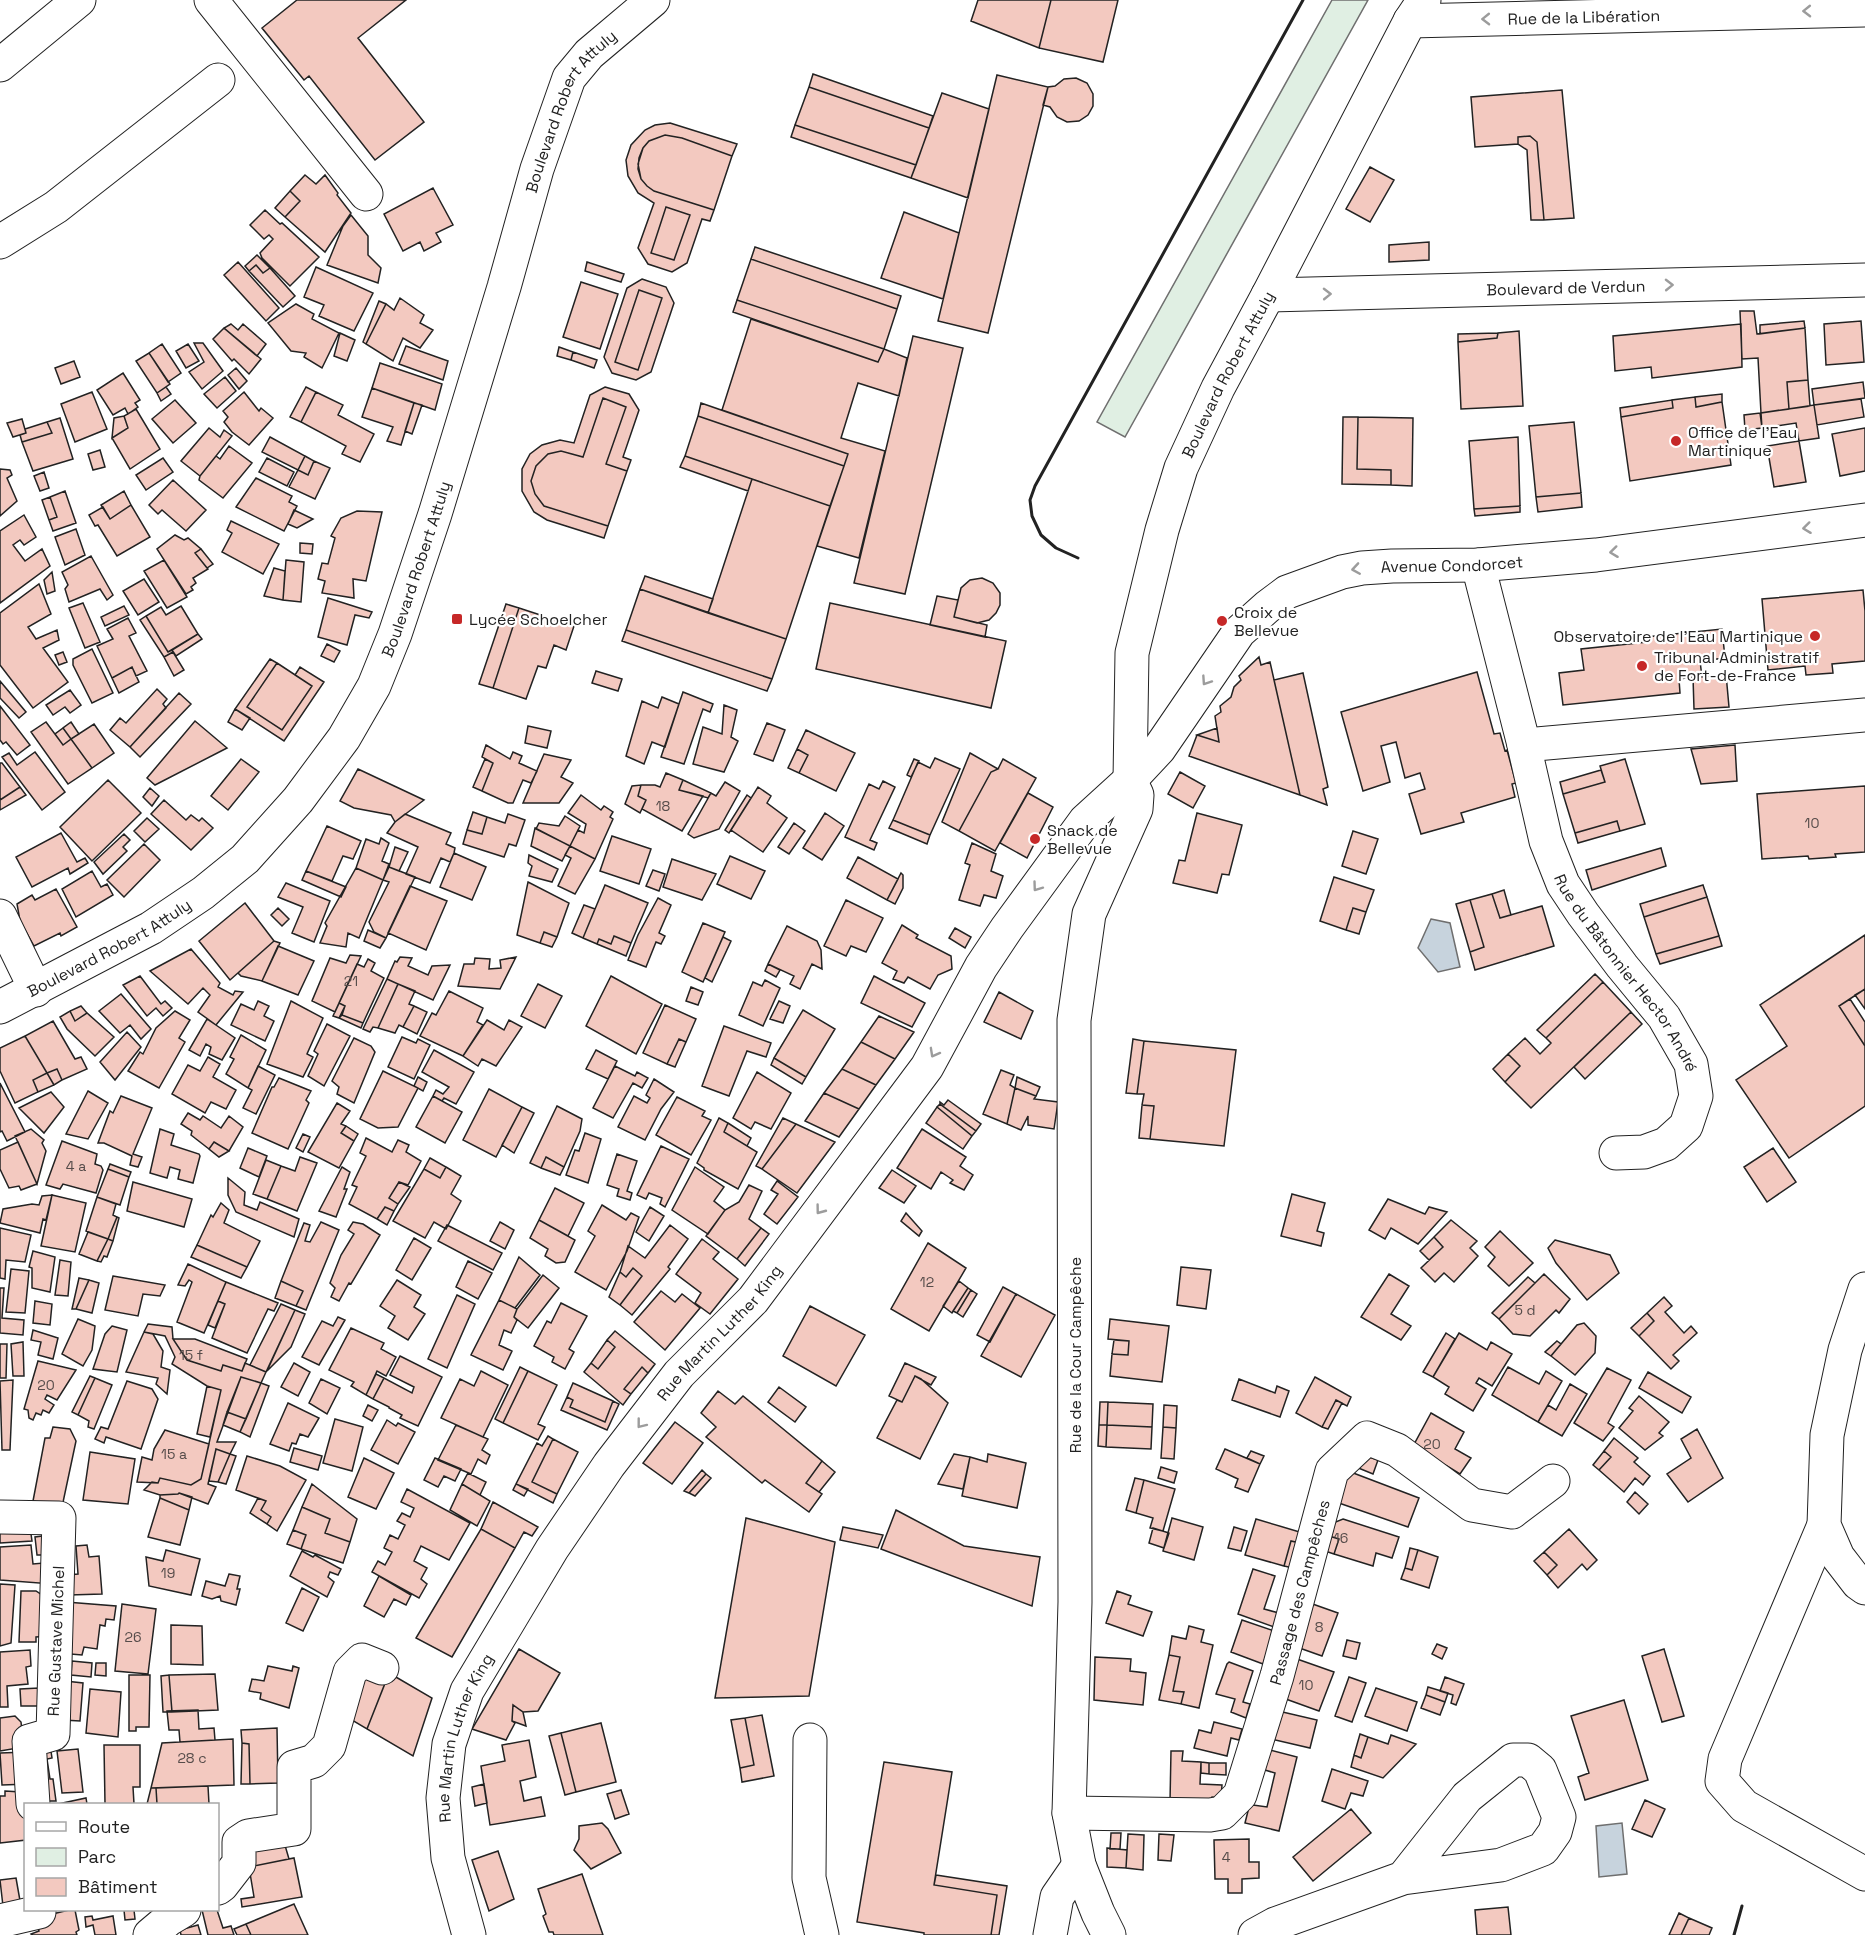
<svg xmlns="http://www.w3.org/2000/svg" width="1865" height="1935" viewBox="0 0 1865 1935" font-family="'Space Grotesk',sans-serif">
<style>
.green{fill:#e0efe3;stroke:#6f6f6f;stroke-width:1.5}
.water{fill:#c7d3dd;stroke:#6f6f6f;stroke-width:1.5}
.building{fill:#f3c9c0;stroke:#222;stroke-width:1.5;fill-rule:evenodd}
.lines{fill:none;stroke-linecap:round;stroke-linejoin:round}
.minor-casing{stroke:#222;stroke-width:35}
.major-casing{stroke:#222;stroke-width:35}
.minor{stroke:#fff;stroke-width:33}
.major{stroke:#fff;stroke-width:33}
.wall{stroke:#222;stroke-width:3}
.oneway{stroke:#9c9c9c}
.poi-dot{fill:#c62828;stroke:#fff;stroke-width:2}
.labels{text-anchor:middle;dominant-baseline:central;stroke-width:4.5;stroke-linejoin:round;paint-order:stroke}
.number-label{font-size:14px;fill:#564c4a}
.street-label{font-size:16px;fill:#222;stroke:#fff}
.poi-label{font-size:16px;fill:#222;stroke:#fff;text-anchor:start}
</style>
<rect width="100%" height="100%" fill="#fff"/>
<!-- green -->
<path class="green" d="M1332,0H1368L1125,437L1097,422Z"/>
<!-- water -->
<path class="water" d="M1431,919L1450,923L1460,967L1438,972L1418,948Z
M1622,1823L1627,1874L1599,1877L1596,1826Z"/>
<!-- building -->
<path class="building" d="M297,0H406L358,38L424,122L375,160L309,76L304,80L262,28Z
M978,0H1051L1039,48L971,21Z
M1051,0H1118L1103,62L1039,48Z
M813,74L933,116L929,128L809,87Z
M997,75L1048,87L988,333L938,321Z
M1076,78L1087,83L1093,94V106L1088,115L1079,121L1067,122L1057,117L1050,107L1043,105L1048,87L1055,86L1064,79Z
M809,87L929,128L916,165L795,125Z
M1562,90L1574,218L1544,220L1537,142L1530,136L1518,137V144L1475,147L1471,97Z
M942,93L989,109L968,198L911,178Z
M670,123L737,144L732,156L682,138L665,135L649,141L643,148L639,158L638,169L641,179L647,186L654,191L714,210L710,221L702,219L687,263L672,272L648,264L638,248L654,203L638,193L628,176L626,160L631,145L645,130L655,125ZM666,207L690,215L674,260L651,253Z
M795,125L916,165L911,178L791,137Z
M665,135L682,138L732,156L714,210L654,191L647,186L641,179L638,164L643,148L649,141Z
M1530,136L1537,142L1544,220H1531L1527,150L1518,144V137Z
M1370,167L1394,180L1370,222L1346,209Z
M305,175L316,184L325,175L338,193L337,195L351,213L325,252L285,217L300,201L290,191Z
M433,188L453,225L436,233L441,242L424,251L420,242L403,251L384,214Z
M290,191L300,201L285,217L275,208Z
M666,207L690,215L674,260L651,253Z
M265,210L280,224L282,223L319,257L290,286L262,258L260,253L273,239L269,235L264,239L250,225Z
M904,212L959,233L943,299L881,278Z
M351,215L368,236V255L381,268L378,283L327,265L343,226Z
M1429,242V260L1389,262V245Z
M755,247L901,296L897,309L751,259Z
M257,255L270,268L263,273L256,265L249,271L245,266Z
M751,259L897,309L884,349L737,300Z
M238,262L279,308L266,321L224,275Z
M587,262L624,274L621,282L585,271Z
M256,265L263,273L270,268L295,296L283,307L249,271Z
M316,267L373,293L354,331L319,316L324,305L304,297Z
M642,279L666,287L674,303L651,372L636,380L612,373L604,357L627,288ZM639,290L662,298L638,370L615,362Z
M581,282L618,294L600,349L563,337Z
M639,290L662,298L638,370L615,362Z
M400,298L424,315L420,323L433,330L420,348L403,338L393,361L366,344L386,304L394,310Z
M737,300L884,349L878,362L733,312Z
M379,301L386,304L366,344L363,342Z
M296,304L314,314L312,319L339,333L322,368L304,357L306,353L291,351L268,323Z
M1740,311H1754L1757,334L1805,328L1808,380L1787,382L1789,409L1761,413L1758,358L1742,359Z
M751,319L878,362L884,349L907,358L899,396L858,383L841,438L885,451L859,558L817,546L848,454L722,410Z
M1804,321L1805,328L1760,334V325Z
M1861,321L1864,362L1826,365L1824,324Z
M231,324L238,330L243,324L266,344L257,356L224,328Z
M1741,324L1742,367L1652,378L1651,367L1615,371L1613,336Z
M224,328L261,359L249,374L234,359L232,361L213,339Z
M1519,331L1523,406L1461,409L1458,342L1497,338L1498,333Z
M340,333L355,340L347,361L334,356Z
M1498,333L1497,338L1458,342V334Z
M913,336L963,348L905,594L854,583Z
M194,343H203L223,371L202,389L189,372L204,362Z
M162,344L181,373L168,382L149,353Z
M188,344L199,361L186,368L176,351Z
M406,346L448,361L443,380L399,364Z
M559,347L573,352L571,360L557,356Z
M573,352L597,360L594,368L571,360Z
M149,353L170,384L157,393L136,361Z
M74,361L80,377L61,384L55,368Z
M380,363L442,384L435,410L372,388Z
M236,368L247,381L239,389L228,375Z
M123,373L140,400L135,403L138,407L128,414L125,408L113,415L97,390Z
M225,377L236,391L217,408L204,394Z
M1808,380L1810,406L1789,409L1787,382Z
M1863,382L1865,398L1814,405L1812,389Z
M166,387L171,394L161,401L157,393Z
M306,387L316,392L301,422L290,417Z
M605,387L629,394L639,410L623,457L631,460L627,471L606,464L626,407L603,398L583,457L561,451L548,454L536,466L531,481L535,494L544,506L608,526L604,538L547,520L534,512L522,491V469L530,454L542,445L560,440L574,443L590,395Z
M372,388L414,403L401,445L387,441L393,427L362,417Z
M92,392L107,429L75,442L61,404Z
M244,392L259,411L261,408L273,418L249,445L232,432L224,422L228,417L223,411Z
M316,392L343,405L338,415L374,434L360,462L342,454L346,446L301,422Z
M1722,394V402L1696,407L1695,397Z
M1695,397L1696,407L1722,402L1731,465L1630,481L1621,417L1673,408L1672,400Z
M603,398L626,407L606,464L627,471L608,526L544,506L535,494L531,481L536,466L548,454L561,451L583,457Z
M1861,399L1864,417L1817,425L1814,405Z
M175,400L196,423L173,443L152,419Z
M1672,400L1673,408L1621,417L1620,408Z
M414,403L422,405L412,434L405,431Z
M701,403L848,454L844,466L698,416Z
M1814,405L1819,438L1799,441L1796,423L1762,428L1761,413Z
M136,409L160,449L130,469L112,438L128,428L124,416Z
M1760,413L1762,428L1745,430L1744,415Z
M124,416L128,428L112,438L114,418Z
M698,416L844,466L830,506L685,456Z
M1343,417H1358L1357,469L1391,470V485L1342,484Z
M1358,417L1413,418L1412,486L1391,485V470L1357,469Z
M60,418L73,459L33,471L22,442L52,433L47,422Z
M22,419L26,433L13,437L7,423Z
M47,422L52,433L22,442L20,435L26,433L25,429Z
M1574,422L1581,493L1536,497L1529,426Z
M209,428L220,437L224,430L232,436L200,476L181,461Z
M1865,428V471L1840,476L1832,434Z
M270,437L305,456L298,470L262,452Z
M1518,437L1520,506L1474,509L1469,441Z
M1799,441L1806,482L1774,487L1767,446Z
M229,446L252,463L223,498L199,480L200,476L216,456L220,459Z
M100,450L105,467L93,470L88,454Z
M305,456L314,461L308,475L298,470Z
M685,456L752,479L748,491L680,467Z
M163,458L173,472L146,490L136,475Z
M267,458L294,472L287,486L259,472Z
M314,461L330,468L315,499L289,487L298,470L308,475Z
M0,469L10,470L12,475L7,478L17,501L0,516Z
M44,472L49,488L40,491L34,476Z
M256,478L292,496L289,502L297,506L284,531L236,507Z
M752,479L830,506L786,639L708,613Z
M173,480L206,510L186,531L162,510L158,514L149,505Z
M65,491L76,523L53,531L49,520L57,517L50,497Z
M124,491L131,505L110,519L101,505Z
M1581,493L1582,507L1538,512L1536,497Z
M50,497L57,517L49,520L42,500Z
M131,505L150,537L117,556L98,525L95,526L89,515L103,507L110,519Z
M1520,506V512L1475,516L1474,509Z
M294,510L313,519L297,528L288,524Z
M357,511L382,512L366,581L353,579L354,598L322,593L325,581L318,579L322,563L328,564L335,538L331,536L341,518Z
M24,515L36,537L24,545L20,540L13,545L25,561L42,549L50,566L0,603V531Z
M231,521L279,544L263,574L222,552L232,533L227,530Z
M76,529L85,555L65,565L55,537Z
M175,535L184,540L188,538L201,549L195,553L208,569L193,578L196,583L191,587L193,590L186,594L157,549Z
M300,543L313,544L312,554L300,553Z
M201,549L213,564L207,568L195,553Z
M91,556L113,595L107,600L100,589L69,602L65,589L68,585L62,572Z
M164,560L187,597L167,608L144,571Z
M286,560L304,562L301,602L283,600Z
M274,568L285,571L283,600L264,596Z
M52,572L55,591L47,594L44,580Z
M645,576L713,599L708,613L640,589Z
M982,578L993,583L1000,593V605L996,613L989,620L977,623L954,617L961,588L970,580Z
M144,579L159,602L138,615L123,591Z
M39,584L51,614L28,627L36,639L57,630L59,640L43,648L68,682L33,708L0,665V613Z
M640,589L786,639L772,679L626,630Z
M1863,590L1865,611V661L1832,664L1833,673L1806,675L1805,666L1768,670L1762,599Z
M937,596L958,600L954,617L987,625L985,637L930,625Z
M328,598L372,612L369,618L355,615L347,645L318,637Z
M83,603L100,642L85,648L69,608Z
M830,603L1006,641L991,708L816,669Z
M506,604L519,608L493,688L479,684Z
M124,606L129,615L105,626L101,617Z
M181,606L198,634L168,652L146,616L161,607L166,615Z
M519,608L574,626L566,650L554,645L546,668L538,666L526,699L493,688Z
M146,616L168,652L172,650L173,652L164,657L140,620Z
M128,618L136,633L129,636L147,671L136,676L132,667L112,678L97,646L113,639L107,629Z
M1722,629L1725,658L1700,661L1702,677L1726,674L1729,707L1694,709L1693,677L1679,679L1680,693L1563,705L1559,673L1584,670L1581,649L1647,642L1646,637Z
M626,630L772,679L767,691L622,641Z
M198,634L202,639L176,656L172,650Z
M327,644L340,651L334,662L321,656Z
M92,649L113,693L92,703L73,665V659Z
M63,652L67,662L59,665L55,655Z
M173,652L184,670L174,676L164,657Z
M1259,657L1261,665L1270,662L1300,795L1189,756L1197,735L1219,742L1215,716L1221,712L1220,706L1231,697L1234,687L1241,680L1239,676Z
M270,659L277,663L247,707L282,730L312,686L295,675L300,667L324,682L284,741L235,709Z
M277,663L312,686L282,730L247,707Z
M132,667L139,682L119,693L112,678Z
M596,671L622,679L618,691L592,683Z
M1477,672L1494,734L1500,733L1505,751L1507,750L1516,783L1512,784L1515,797L1461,813L1464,822L1421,834L1409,794L1425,789L1420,773L1405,778L1396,742L1381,746L1390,782L1363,791L1341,712Z
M1303,673L1328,787L1323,789L1327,805L1300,795L1274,680Z
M0,681L26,712L19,718L0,698Z
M157,689L167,699L163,704L166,708L130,747L110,730L120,718L126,723Z
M70,690L81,705L70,713L65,707L53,715L46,705Z
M683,692L713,704L710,712L703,709L684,764L661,757Z
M179,693L191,704L140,757L130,747Z
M662,697L679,704L665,747L652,742L644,764L626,756L642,701L658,708Z
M724,705L737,710L731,737L738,741L724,772L693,764L703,727L722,734Z
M0,706L30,745L17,755L6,742L3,744L0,740Z
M235,709L250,718L242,730L228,722Z
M195,721L227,748L155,785L147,778Z
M46,722L63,745L71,739L92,768L68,784L31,732Z
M71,722L79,734L71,739L63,728Z
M767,723L785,730L773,761L754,754Z
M94,724L114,753L92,768L71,739Z
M528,726L551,731L547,748L525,743Z
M63,728L71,739L63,745L55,734Z
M1217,728L1219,742L1197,735Z
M806,730L855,753L836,791L799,773L808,755L797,749Z
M486,745L510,759L513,752L522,756L519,763L537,771L531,783L523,780L513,803H508L482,791L493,763L482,757Z
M1735,745L1737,781L1701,784L1691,749Z
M797,749L808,755L799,773L788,768Z
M35,752L65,792L42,810L2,757L9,753L17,765Z
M970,753L998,769L991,772L959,831L942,822Z
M544,754L571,760L561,777L573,783L559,803H523Z
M935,758L960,769L930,835L893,820L918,762L930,768Z
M241,759L259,772L228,810L211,796Z
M485,759L493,763L482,791L473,787Z
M914,759L919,761L911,777L907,775Z
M1003,759L1036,778L995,851L959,831L991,772L998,769Z
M1625,759L1645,824L1620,831L1617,821L1575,833L1563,794L1605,782L1600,766Z
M0,763H2L20,787L0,800Z
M358,769L424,800L395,822L391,815L354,808L340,801Z
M1601,770L1605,782L1563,794L1560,782Z
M1180,772L1205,786L1193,808L1168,794Z
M666,773L683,780L679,790L703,796L682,831L642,809L646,800L638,796L641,785H655L660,787Z
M108,780L141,813L92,861L60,827Z
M683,780L711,793L708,798L679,790Z
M883,781L895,787L870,840L877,843L874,850L845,837L869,784L879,789Z
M725,782L740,791L719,829L694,838L688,834L711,793L716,796Z
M641,785L638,796L646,800L640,813L625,804L632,786Z
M1865,786V852L1835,854L1836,857L1809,859L1808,856L1762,859L1757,794Z
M20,787L26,795L0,810V800Z
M758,787L771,796L767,803L787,818L763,852L731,830Z
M150,788L159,796L152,806L143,797Z
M1028,793L1053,807L1027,858L1000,843Z
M581,795L601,810L604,806L613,812L610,817L613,819L595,859L570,846L578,830L584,833L586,824L568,813Z
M747,795L751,798L729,833L725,830Z
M164,800L186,820L191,815L199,821L202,818L213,828L191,850L151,814Z
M473,812L487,817L482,834L467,830Z
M825,813L844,826L822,860L803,848Z
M1197,813L1242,825L1229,875L1222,874L1217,893L1173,883L1179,860L1185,861Z
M405,814L451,833L446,844L455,848L454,853L450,862L441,858L430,883L406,874L418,847L387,833L395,822Z
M508,814L525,820L516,846L509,844L504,857L463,844L467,830L482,834L487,817L505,823Z
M565,816L580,826L570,846L536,829L539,823L559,826Z
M147,818L159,829L145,842L134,831Z
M893,820L930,835L927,844L889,828Z
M1617,821L1620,831L1578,843L1575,833Z
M794,823L805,831L789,854L778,847Z
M327,826L361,841L353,859L343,856L332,881L306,871Z
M535,828L570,846L562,861L531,846Z
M1353,831L1378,839L1366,874L1342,866Z
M61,833L77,862L85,858L88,863L70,874L68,868L32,887L16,857Z
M124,834L130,840L123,847L127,851L103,874L94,862Z
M612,836L651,849L639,884L600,871Z
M381,838L389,843L382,861L389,864L383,880L356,868L366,839L379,844Z
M972,843L996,854L991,871L1003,876L996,898L984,895L980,906L959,900L970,865L965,863Z
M144,844L160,860L124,897L107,880Z
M570,846L595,859L575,894L558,886L571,858L565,855Z
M395,847L408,852L399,871L389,867Z
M1661,848L1666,866L1592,890L1586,870Z
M454,853L486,867L472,900L440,887Z
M529,855L558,869L552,882L529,876L532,866L528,863Z
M730,856L765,871L751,899L717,884Z
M858,857L898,879L887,900L847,878Z
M672,859L716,874L702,900L663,887Z
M389,867L415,877L386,938L374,932L369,922L389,882L383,880Z
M356,868L383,880L359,938L348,933L346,947L320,943L327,926L325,923Z
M653,870L665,874L659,891L646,886Z
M92,871L101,887L107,884L113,895L76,917L62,889Z
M306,871L346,887L341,897L302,880Z
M901,873L903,875V888L895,904L887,900Z
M1334,877L1374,890L1366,912L1353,908L1346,930L1320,921Z
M528,882L569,903L557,937L544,932L540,943L517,935Z
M286,883L330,901L314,942L292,933L303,907L278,897Z
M605,885L648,903L631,943L614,936L611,944L599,939L597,944L583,938Z
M1703,885L1707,897L1644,917L1640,904Z
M410,886L447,901L426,950L388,933Z
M56,889L77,927L61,936L60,933L34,946L20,921L17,904L32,895L35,900Z
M1504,890L1511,915L1500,918L1492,894Z
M1492,894L1500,918L1542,906L1554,946L1475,970L1470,952L1484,947L1470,900Z
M1707,897L1719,936L1656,954L1644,917Z
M658,898L671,905L659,933L665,936L661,944L656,942L646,967L628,960L638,935Z
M846,900L883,918L866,952L851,946L846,956L824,946Z
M1470,900L1484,947L1470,952L1456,904Z
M245,903L274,941L230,980L199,941Z
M584,905L595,909L583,938L572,933Z
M278,908L289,919L282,926L271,915Z
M1353,908L1366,912L1359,934L1346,930Z
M703,923L725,932L703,982L682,972Z
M902,925L918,935L916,938L951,956L952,969L938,975L930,989L908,977L904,983L893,979L897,971L882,963Z
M787,926L817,941L821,950L822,969L812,964L800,989L790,984L794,976L768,964Z
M955,928L971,937L965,948L949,938Z
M368,930L386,938L380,948L364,941Z
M544,932L557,937L552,947L540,943Z
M1865,935V989L1839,1006L1865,1046V1106L1789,1158L1736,1080L1787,1046L1760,1005Z
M614,936L631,943L626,956L597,944L599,939L611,944Z
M1719,936L1722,946L1660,964L1656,954Z
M723,937L731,941L712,982L705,978Z
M274,941L280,943L262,981L241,976L238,973Z
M278,946L314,961L298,995L262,981Z
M191,949L220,983L218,987L233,995L235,991L243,992L216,1025L198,1012L210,995L203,988L188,1004L150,971Z
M350,955L361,956L335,1012L312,1001L330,958L346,963Z
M400,957L412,958L408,966L428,975L432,966L450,965L433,1000L387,979L395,961L397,962Z
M516,957L500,989L458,986L464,964H474L475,958L490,959L489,969L501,968L500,960Z
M368,959L375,963L371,971L384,978L363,1023L342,1015L345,1006L339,1003L357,964L364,967Z
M768,964L780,970L776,977L765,971Z
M1595,974L1603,982L1546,1038L1537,1030Z
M140,976L161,1004L165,1001L172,1008L163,1016L156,1008L147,1016L123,985Z
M611,976L662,1004L636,1054L586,1026Z
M874,976L925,1003L912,1027L861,1003Z
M387,979L398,984L378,1028L373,1027L370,1032L363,1029Z
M765,980L780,988L763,1026L739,1015L753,982L762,986Z
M1603,982L1631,1012L1531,1108L1505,1082L1520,1066L1508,1054L1525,1038L1540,1054L1551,1043L1546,1038Z
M398,984L415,991L409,1004L414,1006L403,1027L399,1025L395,1033L378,1028Z
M538,984L562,996L545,1028L521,1016Z
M691,987L703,992L698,1005L686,1001Z
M1865,989V1009L1855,995Z
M449,991L483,1008L477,1022L483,1025L463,1056L420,1036L432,1013L436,1015Z
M999,992L1033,1011L1021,1039L984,1022Z
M121,994L151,1029L141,1039L130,1025L120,1033L99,1011Z
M1850,999L1865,1022V1046L1839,1006Z
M258,1001L269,1006L264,1016L274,1021L265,1041L231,1025L241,1004L254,1010Z
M291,1001L323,1018L307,1054L313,1057L303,1077L267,1064Z
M779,1001L790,1006L783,1023L770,1019Z
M339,1003L345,1006L339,1018L333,1016Z
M665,1005L696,1019L686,1042L679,1039L667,1064L643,1053Z
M81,1006L87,1013L75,1021L70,1011Z
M414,1006L427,1012L417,1034L403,1027Z
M803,1010L835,1029L806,1077L774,1058Z
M70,1011L75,1021L87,1013L114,1037L95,1056L67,1029L60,1017Z
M175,1011L190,1020L179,1038L185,1042L159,1088L128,1071L140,1052L143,1054L156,1028Z
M1631,1012L1642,1024L1585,1079L1574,1067Z
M342,1015L363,1023L361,1028L339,1018Z
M879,1016L914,1032L895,1059L861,1042Z
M207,1019L235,1038L222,1060L209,1054L211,1047L206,1044L200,1056L189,1050Z
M487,1020L504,1030L509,1020L522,1027L496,1066L482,1059L478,1066L463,1056Z
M53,1021L75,1059L81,1057L87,1069L62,1080L57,1069L47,1073L25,1036Z
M327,1024L350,1036L324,1086L308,1076L318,1054L314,1051Z
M724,1026L771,1043L766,1057L747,1051L729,1096L702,1086Z
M127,1032L141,1047L115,1080L100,1062Z
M241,1035L266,1050L248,1088L226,1074L234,1059L230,1057Z
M25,1036L47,1073L33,1080L38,1092L15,1103L0,1071V1048Z
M402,1037L416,1043L418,1039L430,1045L414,1079L388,1067Z
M354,1038L371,1046L375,1052L354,1103L337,1094L339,1087L332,1081Z
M679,1039L686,1042L675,1067L667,1064Z
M1133,1039L1144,1041L1137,1094L1126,1093Z
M1144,1041L1236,1050L1224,1146L1150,1139L1154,1106L1142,1105L1144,1094H1137Z
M861,1042L895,1059L876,1085L842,1069Z
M434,1050L474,1072L456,1104L444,1098L442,1101L433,1096L436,1090L443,1094L449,1087L422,1072Z
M596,1050L617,1061L608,1079L586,1069Z
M1508,1054L1520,1066L1505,1082L1493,1069Z
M208,1057L220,1064L213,1077L236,1090L226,1109L211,1102L205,1113L172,1094L188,1065L200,1071Z
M774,1058L806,1077L802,1084L771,1065Z
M258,1066L275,1075L256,1114L243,1108L252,1090L248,1088Z
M615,1066L635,1076L637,1072L648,1078L642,1088L633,1083L613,1118L593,1108Z
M57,1069L62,1080L54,1085L47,1073Z
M842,1069L876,1085L859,1109L824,1093Z
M1001,1070L1014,1075L1010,1085L1015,1088L1007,1124L983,1114Z
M383,1071L418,1088L398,1127L378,1128L360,1119Z
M757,1072L791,1093L771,1129L755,1122L751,1129L733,1118Z
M47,1073L54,1085L38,1092L33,1080Z
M418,1077L427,1082L423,1091L414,1086Z
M1017,1077L1040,1087L1036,1096L1015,1088Z
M279,1078L311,1091L306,1100L309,1103L288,1149L252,1133L272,1087H274Z
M654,1079L674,1092L661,1109L645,1140L618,1127L634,1096L647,1103L650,1098L646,1095Z
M0,1083L25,1132L7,1141L2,1131L0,1132Z
M1015,1088L1036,1096L1034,1099L1058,1102L1054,1129L1028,1125V1116L1021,1130L1007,1124Z
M489,1089L522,1107L496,1157L463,1140Z
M88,1091L108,1103L88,1139L66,1134Z
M51,1092L64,1107L44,1133L19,1108Z
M824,1093L859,1109L839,1137L805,1121Z
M121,1096L152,1108L133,1154L142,1157L138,1167L130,1165L132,1156L104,1143H98L110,1111L113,1113Z
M433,1096L462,1112L445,1143L416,1127Z
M677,1097L705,1111L702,1116L711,1120L691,1155L656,1135Z
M948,1100L981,1124L976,1131L940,1104V1102L944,1105Z
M337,1103L350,1111L341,1124L346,1126L341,1133L354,1141L339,1168L308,1152Z
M940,1104L976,1131L972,1136L937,1107Z
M1142,1105L1154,1106L1150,1139L1139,1138Z
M557,1106L582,1119L580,1131L564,1167L546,1157L541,1168L530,1163Z
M522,1107L534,1113L514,1153L502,1145Z
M937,1107L972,1136L963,1149L926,1123Z
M188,1113L200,1120L203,1116L221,1128L229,1116L243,1127L229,1151L214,1142L209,1149L191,1135L192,1131L181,1124Z
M719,1118L728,1123L724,1132L757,1152L738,1189L704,1170V1168L697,1163Z
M783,1118L796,1124L762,1169L756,1166Z
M728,1123L751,1138L747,1146L724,1132Z
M796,1124L835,1142L797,1193L762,1169Z
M346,1126L358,1134L354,1141L341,1133Z
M31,1129L44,1140L42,1143L46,1151L37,1184L15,1136Z
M160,1129L174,1134L171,1145L199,1154L200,1156L193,1183L178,1179L180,1170L170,1167L167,1178L150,1173Z
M922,1129L966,1157L960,1166L973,1175L964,1190L950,1183L953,1180L941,1172L931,1189L897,1168Z
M585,1133L601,1139L588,1183L566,1175L575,1150L579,1151Z
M303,1134L310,1137L303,1152L296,1148Z
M366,1138L392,1152L398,1140L409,1145L406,1152L421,1161L408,1185L399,1182L389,1198L398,1204L394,1211L385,1207L377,1219L349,1204L357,1187L352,1185L366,1156L360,1153Z
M62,1141L97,1154L95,1164L101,1166L103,1170L96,1193L63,1184L60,1189L46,1185Z
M18,1142L37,1184L21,1190L19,1186L9,1188L0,1169V1150Z
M214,1142L229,1151L219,1157L209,1149Z
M661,1146L689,1159L665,1207L660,1204L662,1198L649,1193L646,1199L637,1195Z
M248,1148L267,1156L259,1177L240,1168Z
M1773,1148L1796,1182L1767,1202L1744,1167Z
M617,1154L637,1161L627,1191L632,1193L630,1200L617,1196L619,1189L607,1185Z
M300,1157L317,1163L297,1211L267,1199L281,1166L295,1171Z
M546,1157L564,1167L560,1175L541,1168Z
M430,1158L446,1167L440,1178L424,1169Z
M266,1160L281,1166L267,1199L253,1194Z
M110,1164L131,1172L129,1177L108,1169Z
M342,1167L350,1172L344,1189H347L336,1217L319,1211Z
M446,1167L461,1176L451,1194L461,1201L446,1229L434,1222L425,1238L393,1221L424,1169L440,1178Z
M695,1167L724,1187L714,1201L725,1210L708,1234L672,1210Z
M108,1169L129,1177L120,1205L97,1197Z
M892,1170L916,1186L904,1203L879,1188Z
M228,1178L245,1192L244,1205L257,1210L260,1202L299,1219L294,1237L236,1212L228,1195Z
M777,1181L798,1197L777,1224L764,1214L778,1194L771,1190Z
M133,1182L192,1199L184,1227L127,1211Z
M399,1182L410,1187L398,1204L389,1198Z
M749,1185L762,1191L749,1219L761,1228L737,1259L706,1236L725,1210L739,1202Z
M555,1188L584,1203L568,1236L539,1220Z
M1292,1194L1325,1203L1317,1231L1324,1233L1321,1246L1281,1236Z
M52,1195L46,1220L43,1219L40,1233L0,1223L3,1209L32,1204L39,1205L42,1196Z
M52,1195L86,1203L75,1252L41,1246Z
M97,1197L116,1204L113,1215L117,1217L108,1239L86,1231Z
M1388,1199L1425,1214L1429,1207L1447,1212L1418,1244L1391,1228L1385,1239L1369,1230Z
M221,1203L229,1210L224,1223L260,1241L247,1267L197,1245L211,1215L213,1217Z
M602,1205L626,1220L631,1213L639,1217L627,1251L606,1290L575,1272L595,1236L588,1231Z
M385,1207L394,1211L387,1225L377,1219Z
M650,1207L664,1216L649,1241L636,1232Z
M906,1213L922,1231L919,1236L901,1221Z
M117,1217L119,1218L113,1241L108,1239Z
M539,1220L575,1240L565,1262L556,1263L545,1256L548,1249L530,1238Z
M1451,1220L1477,1241L1470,1248L1478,1256L1454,1282L1444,1273L1435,1282L1421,1268L1443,1247L1434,1237Z
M321,1222L339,1230L306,1310L296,1306L303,1291L281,1281L304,1223L310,1225L305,1241L310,1242Z
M353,1222L363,1224L380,1235L351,1284L349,1283L339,1301L331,1297L335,1288L330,1283L341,1255L354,1234L348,1230Z
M500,1222L514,1230L505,1249L490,1241Z
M447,1225L502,1253L493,1270L438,1241Z
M670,1225L688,1239L668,1267L670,1269L632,1315L620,1305L642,1276L633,1268L626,1277L620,1272L628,1246L645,1258Z
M0,1228L31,1235L25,1262L6,1260L5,1279L0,1278Z
M761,1228L769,1234L745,1266L737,1259Z
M1500,1231L1533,1263L1509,1286L1488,1266L1495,1257L1485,1247Z
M88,1232L108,1239L97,1261L79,1254Z
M1434,1237L1443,1247L1429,1260L1420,1251Z
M414,1238L431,1248L412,1280L396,1270Z
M108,1239L113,1241L107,1257L104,1256L101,1262L97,1261Z
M702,1239L719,1252L713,1259L738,1279L710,1314L695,1303L701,1293L676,1274Z
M1555,1240L1610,1255L1619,1273L1587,1300L1556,1263L1548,1248Z
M928,1243L966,1268L929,1331L891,1309Z
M197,1245L247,1267L241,1278L191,1257Z
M33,1251L55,1257L50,1292L32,1288V1268L29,1267Z
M519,1257L540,1275L515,1308L499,1300Z
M60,1260L71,1262L68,1296L55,1295Z
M468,1261L492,1273L478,1299L456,1287Z
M188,1264L226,1282L204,1333L177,1322L192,1282L189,1280L185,1286L178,1285Z
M1181,1267L1211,1270L1206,1309L1177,1305Z
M633,1268L642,1276L620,1305L609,1297L620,1272L626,1277Z
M11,1269L29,1271L25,1313L6,1312Z
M1389,1274L1409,1286L1391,1314L1411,1326L1401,1340L1361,1317Z
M1544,1274L1570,1299L1559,1313L1556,1310L1530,1336L1513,1334L1499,1319Z
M543,1275L559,1288L528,1328L514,1317L517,1309Z
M113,1276L165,1285L160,1296L143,1294L138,1316L105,1310Z
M1528,1277L1535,1283L1499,1319L1492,1313Z
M79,1278L89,1280L76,1309H72Z
M89,1280L99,1283L92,1313L76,1309Z
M397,1280L421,1295L414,1307L425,1314L408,1340L388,1328L395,1316L380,1306Z
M281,1281L303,1291L296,1306L275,1298Z
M959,1281L968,1288L952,1313L943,1306Z
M226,1282L278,1303L274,1311L268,1309L247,1353L212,1338L225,1304L218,1301Z
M1003,1287L1016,1294L990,1342L977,1335Z
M0,1288H4L2,1318L24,1320L23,1335L0,1333Z
M968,1288L971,1290L957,1313L953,1311Z
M971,1290L977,1294L963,1317L957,1313Z
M661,1291L675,1302L682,1294L700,1308L665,1350L634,1322Z
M1016,1294L1055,1315L1021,1377L981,1356Z
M457,1295L475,1304L447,1368L428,1359Z
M1664,1297L1672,1306L1665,1312L1684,1333L1691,1326L1697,1333L1673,1355L1679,1361L1671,1369L1639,1336L1654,1321L1647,1313Z
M499,1300L517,1309L514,1317L517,1320L511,1333L504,1330L499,1345L512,1351L503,1370L471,1355Z
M35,1301L52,1304L50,1325L33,1323Z
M218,1301L225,1304L215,1328L208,1325Z
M561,1303L587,1316L569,1349L574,1352L565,1369L552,1362L554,1357L534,1346L547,1321L551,1323Z
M281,1304L295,1310L266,1372L250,1365Z
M810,1306L865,1335L836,1386L783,1356Z
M295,1310L305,1314L291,1347L267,1371Z
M1647,1313L1654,1321L1639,1336L1631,1328Z
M338,1317L345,1320L319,1365L302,1357L322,1321L333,1326Z
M78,1319L95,1326L92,1350L83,1366L62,1354Z
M1110,1319L1169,1326L1162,1382L1110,1376L1112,1354L1128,1355L1129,1341L1108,1339Z
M1584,1323L1596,1336L1595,1353L1575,1375L1551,1356L1577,1325Z
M148,1324L172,1327L173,1339L187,1360L221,1371L223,1365L242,1371L245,1363L266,1372L261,1383L241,1377L217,1442H236L230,1454L216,1449L208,1484L216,1487L208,1504L179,1493L178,1494L160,1495L144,1490L152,1482L158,1483L160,1478L191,1485L201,1479L221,1390L207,1386L172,1364L175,1357L165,1336L144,1332Z
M112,1326L127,1330L117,1372L93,1369L105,1334Z
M351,1328L384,1343L381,1349L396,1357L386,1376L377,1371L366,1395L351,1386L354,1382L329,1370Z
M33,1330L58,1338L53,1359L38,1355L41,1342L31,1340Z
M615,1331L655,1364L648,1373L642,1367L624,1389L631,1394L623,1405L584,1372L591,1363L598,1369L615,1347L607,1340Z
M144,1332L153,1334L163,1351L161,1367L170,1370L167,1394L156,1384L158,1378L126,1372Z
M1446,1333L1455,1339L1433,1377L1423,1372Z
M1459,1333L1487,1350L1491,1342L1512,1354L1492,1386L1479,1378L1476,1383L1486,1389L1473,1411L1445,1394L1449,1387L1433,1377Z
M173,1339H195L247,1359L242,1371L223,1365L221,1371L187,1360Z
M607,1340L615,1347L598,1369L591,1363Z
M1114,1340L1129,1341L1128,1355L1112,1354Z
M1557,1341L1561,1344L1551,1356L1545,1352Z
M23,1342L24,1376H13L11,1344Z
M0,1344H7L6,1378H0Z
M400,1356L442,1377L418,1426L400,1418L402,1415L389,1408V1407L373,1399L384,1378L412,1393L414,1387L390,1375Z
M38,1361L76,1370L57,1400L47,1395L45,1399L54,1405L49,1413L43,1410L41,1415L36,1413L33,1420L29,1418L28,1410L24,1409Z
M294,1363L310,1372L298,1396L281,1387Z
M905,1363L936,1377L931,1385L915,1376L902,1402L889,1396Z
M520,1367L528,1371L503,1423L495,1419Z
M642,1367L648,1373L631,1394L624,1389Z
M1508,1367L1539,1384L1546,1371L1562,1381L1538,1422L1492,1395Z
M1607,1368L1631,1380L1608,1423L1614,1427L1603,1441L1574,1423Z
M481,1371L508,1385L483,1437L441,1418L460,1379L474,1386Z
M528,1371L557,1385L538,1424L545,1427L538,1440L503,1423Z
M1648,1372L1691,1397L1682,1413L1639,1388Z
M376,1374L384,1378L373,1399L366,1395Z
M90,1376L95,1378L78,1415L72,1412Z
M915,1376L921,1379L948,1403L920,1459L877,1438L897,1400L902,1402Z
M241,1377L261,1383L246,1419L227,1412Z
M1315,1377L1351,1397L1347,1406L1336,1400L1322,1427L1296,1413Z
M95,1378L112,1385L94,1429L88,1427L89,1421L78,1415Z
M321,1379L340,1388L327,1414L309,1403Z
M1239,1379L1275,1393L1277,1386L1289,1391L1280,1417L1232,1400Z
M13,1380L10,1450H2L0,1381Z
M127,1381L152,1389L158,1399L141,1449L106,1437L104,1443L95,1439L101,1427L108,1429Z
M261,1383L269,1386L250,1437L240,1432Z
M573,1383L613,1401L605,1422L570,1407L573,1400L567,1397Z
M1570,1384L1587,1394L1562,1436L1538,1422L1548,1405L1556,1410Z
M207,1386L221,1390L210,1437L197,1434Z
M779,1387L806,1407L795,1422L768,1402Z
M718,1391L735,1404L743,1396L822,1461L806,1483L822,1494L809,1512L765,1480L762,1483L706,1437L716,1427L701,1413Z
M1639,1396L1669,1422L1659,1433L1663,1436L1645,1450L1619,1428L1633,1411L1629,1408Z
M567,1397L573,1400L570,1407L605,1422L613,1401L619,1404L607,1430L561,1410Z
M1336,1400L1342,1403L1328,1429L1322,1427Z
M1100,1402H1108L1107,1425H1099Z
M1108,1402L1153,1404L1152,1427L1107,1425Z
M288,1403L319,1418L308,1437L300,1434L296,1444L292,1443L289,1451L270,1444Z
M368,1405L378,1410L372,1421L363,1416Z
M1164,1405L1177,1406L1176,1428L1163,1427Z
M227,1412L246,1419L240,1432L223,1425Z
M1431,1413L1464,1432L1455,1449L1471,1458L1460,1474L1447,1466L1411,1450Z
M335,1419L363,1427L352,1471L323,1463Z
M387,1420L396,1426L398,1423L415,1432L398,1464L371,1450Z
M675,1422L703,1443L672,1484L643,1463Z
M456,1425L488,1439L482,1450L490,1455L486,1464L478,1459L471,1474L438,1460Z
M1099,1425H1107L1106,1447L1098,1446Z
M1107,1425L1152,1427L1151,1449L1106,1447Z
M53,1427L70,1429L76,1441L62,1507L33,1501L45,1438H50Z
M1163,1427L1176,1428L1174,1459L1161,1458Z
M1697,1429L1723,1478L1688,1502L1667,1474L1691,1458L1681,1439Z
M165,1430L209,1444L201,1479L191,1485L160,1478L158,1483L137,1482L142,1457L152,1460L154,1449Z
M548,1436L553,1439L532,1482L557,1494L553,1503L516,1484L537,1443L542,1446Z
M1614,1438L1638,1458L1634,1462L1650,1476L1643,1485L1635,1478L1624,1492L1599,1470L1611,1457L1604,1451Z
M553,1439L578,1452L557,1494L532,1482Z
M294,1448L322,1456L318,1470L290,1462Z
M216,1449L230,1454L218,1482L209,1481Z
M1225,1449L1260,1464L1248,1492L1235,1487L1238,1479L1216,1469Z
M1251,1451L1264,1456L1260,1464L1247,1458Z
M1604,1451L1611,1457L1599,1470L1593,1465Z
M90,1452L135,1459L128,1504L83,1500Z
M230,1454L236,1456L226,1484L218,1482Z
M954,1454L970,1457L963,1489L938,1484Z
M988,1454L1026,1463L1017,1508L962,1496L970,1457L987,1462Z
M1361,1454L1378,1460L1373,1474L1356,1467Z
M247,1456L280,1466L306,1480L277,1531L267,1524L271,1517L261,1510L266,1501L236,1490Z
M364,1458L394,1473L376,1509L348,1497Z
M435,1458L461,1469L455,1481L444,1476L438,1487L424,1480Z
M822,1461L835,1472L819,1492L806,1483Z
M1161,1467L1177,1472L1174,1483L1158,1478Z
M702,1470L706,1474L689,1493L684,1491Z
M1348,1471L1419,1498L1408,1527L1336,1502Z
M468,1473L486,1482L480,1495L462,1484Z
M706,1474L711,1478L695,1496L689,1493Z
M1135,1478L1144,1480L1136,1513L1126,1510Z
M1144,1480L1175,1489L1163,1531L1150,1528L1153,1518L1136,1513Z
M312,1484L357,1519L350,1542L325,1533L330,1519L302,1507Z
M462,1484L490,1501L477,1526L450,1510Z
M516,1484L528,1489L524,1496L513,1490Z
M407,1489L470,1523L449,1560L421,1546L414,1561L427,1568L421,1579L427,1584L419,1598L372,1572L378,1561L385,1565L392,1552L384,1548L390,1535L398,1539L405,1525L397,1521L402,1513L410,1517L414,1508L401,1502Z
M1635,1492L1648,1504L1639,1514L1627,1502Z
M179,1493L192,1497L189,1510L160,1498V1495L178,1494Z
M160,1498L189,1510L180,1545L148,1537Z
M258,1498L266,1501L261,1510L271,1517L267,1524L250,1513Z
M493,1502L538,1527L532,1536L524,1532L515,1548L481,1529Z
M302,1507L330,1519L325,1533L350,1542L343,1563L301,1549L306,1535L293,1530Z
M896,1510L964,1546L1040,1557L1032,1606L881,1549Z
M746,1518L835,1542L809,1696L715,1698Z
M1172,1518L1203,1527L1194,1560L1163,1551Z
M1256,1519L1303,1533L1300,1543L1291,1541L1284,1566L1245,1555Z
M1343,1519L1399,1537L1392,1558L1376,1553L1373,1566L1334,1554L1339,1539L1329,1536L1333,1523Z
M30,1527L32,1541L0,1543V1529Z
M843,1527L883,1535L878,1548L840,1540Z
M1234,1527L1247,1531L1241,1551L1228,1548Z
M1153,1528L1169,1533L1164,1548L1149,1543Z
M481,1529L515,1548L452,1657L416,1638Z
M1569,1529L1597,1560L1587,1570L1582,1564L1558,1588L1547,1575L1557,1565L1544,1552Z
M293,1530L306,1535L301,1549L287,1544Z
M50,1535L51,1555H37L35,1537Z
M1329,1536L1339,1539L1334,1554L1325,1551Z
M1291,1541L1300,1543L1293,1568L1284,1566Z
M31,1545L33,1564L44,1563L52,1584L0,1580V1547Z
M87,1545L89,1557L99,1556L102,1594L69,1595L66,1575L78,1574L76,1546Z
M1410,1548L1418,1550L1412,1570L1405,1568Z
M166,1550L200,1559L191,1595L149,1586L146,1557L163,1561Z
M1418,1550L1438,1557L1429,1588L1401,1579L1405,1568L1412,1570Z
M302,1551L313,1557L315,1555L341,1569L338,1575L330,1572L328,1577L334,1582L327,1597L290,1576Z
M1544,1552L1557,1565L1547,1575L1534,1561Z
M1253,1569L1275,1576L1264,1609L1279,1613L1274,1627L1238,1614Z
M229,1574L240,1576L237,1589H240L236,1605L221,1601L220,1596L212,1599L202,1596L206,1581L225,1586Z
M379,1576L411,1595L406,1605L394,1599L384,1617L364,1606Z
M0,1584L15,1585L11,1643L0,1646Z
M302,1588L319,1597L303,1631L286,1623Z
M21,1591H36L42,1595L49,1636L36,1637V1642H19Z
M1117,1591L1131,1596L1128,1604L1152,1612L1143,1636L1106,1623Z
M66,1602L116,1606L114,1620L106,1619L105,1626L100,1625L97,1649L84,1647L82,1655L59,1653Z
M1307,1602L1338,1613L1322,1656L1291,1645Z
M122,1604L156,1609L148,1674L115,1671Z
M1242,1620L1274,1631L1263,1664L1231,1652Z
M171,1625L202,1626L203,1665L171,1664Z
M1189,1626L1204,1630L1201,1642L1213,1645L1199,1708L1181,1704L1184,1692L1173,1691L1180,1657L1169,1655L1172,1636L1186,1639Z
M1347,1640L1360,1643L1356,1659L1343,1656Z
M1437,1644L1447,1648L1442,1659L1432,1654Z
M519,1649L560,1673L538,1711L523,1712L513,1705L512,1721L515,1723L506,1740L472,1729Z
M1664,1649L1684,1716L1662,1722L1642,1656Z
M30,1650L31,1666L26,1667L28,1684L7,1686L8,1707H0V1652Z
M1169,1655L1180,1657L1173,1691L1184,1692L1181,1704L1159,1700Z
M1095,1657L1131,1659L1130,1671L1146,1673L1143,1705L1094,1700Z
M1297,1659L1334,1672L1319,1711L1283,1698Z
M72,1661L92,1663L91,1677L71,1675Z
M1229,1662L1253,1671L1243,1702L1250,1704L1246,1718L1231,1712L1235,1699L1216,1694L1227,1664Z
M96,1663H106V1676L95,1675Z
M268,1666L292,1671L293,1666L299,1668L289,1708L260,1699L261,1693L249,1691L252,1679L264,1681Z
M357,1672L386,1681L367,1729L345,1716Z
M389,1673L432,1698L413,1756L367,1729Z
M215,1674L218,1710L172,1712L169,1675Z
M129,1675H150L149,1727H136V1731H129Z
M169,1675L172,1712H163L161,1676Z
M1349,1677L1366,1683L1352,1722L1335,1716Z
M1445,1677L1464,1684L1456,1705L1451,1703L1453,1695L1440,1691Z
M65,1681L83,1683L80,1721L63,1720Z
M1428,1687L1448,1693L1445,1702L1426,1695Z
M39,1688L40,1706H21L20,1689Z
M1376,1688L1417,1702L1407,1731L1365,1716Z
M90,1689L121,1692L118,1737L86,1733Z
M1426,1695L1445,1702L1440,1715L1421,1708Z
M1624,1700L1648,1780L1585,1800L1578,1777L1589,1773L1571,1716Z
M513,1705L523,1712L526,1726L512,1721Z
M198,1710L199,1729L214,1728L215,1740L180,1742L179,1730H169L167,1711Z
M1274,1710L1317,1720L1310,1748L1267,1738Z
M762,1715L774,1776L742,1782L740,1768L754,1765L745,1718Z
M15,1716L21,1722L24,1747L0,1751V1718Z
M745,1718L754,1765L740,1768L731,1720Z
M1214,1722L1242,1729L1239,1740L1231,1738L1227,1756L1194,1748L1199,1730L1211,1733Z
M601,1723L616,1782L576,1792L561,1733Z
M277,1728L278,1783L250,1784L249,1744L242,1743L241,1730Z
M561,1733L576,1792L565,1795L549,1736Z
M1360,1734L1368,1737L1361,1758L1354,1755Z
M1391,1735L1416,1744L1383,1778L1351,1767L1354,1755L1361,1758L1368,1737L1388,1744Z
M233,1739L234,1785L151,1788L162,1743Z
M529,1740L536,1777L520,1781L524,1801L541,1797L545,1816L490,1825L481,1766L505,1761L502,1745Z
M242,1743L249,1744L250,1784H241Z
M50,1745L52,1758L47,1759L50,1779H53L56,1801H45L36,1746Z
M104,1745H140V1787H133L134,1804H105Z
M1262,1748L1297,1757L1279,1831L1245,1823L1249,1807L1253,1805L1267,1807L1275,1773L1258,1768Z
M78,1749L83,1792L62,1793L57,1751Z
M1171,1751H1183L1182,1761L1201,1762L1200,1784L1222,1785L1221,1798L1212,1797L1211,1803L1170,1802Z
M27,1752L29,1784L2,1785L0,1753Z
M884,1762L952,1772L934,1885L997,1895L991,1935H924V1933L857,1922Z
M1201,1762L1209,1763V1774L1201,1773Z
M1209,1763H1226V1775L1209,1774Z
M1332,1769L1368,1781L1363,1796L1351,1793L1345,1809L1322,1801Z
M484,1784L487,1803L475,1806L472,1787Z
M208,1786L209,1804H157L156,1788Z
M151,1788H156L157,1804H147Z
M621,1790L629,1814L615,1819L607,1794Z
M5,1791L21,1792L26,1804V1840L0,1843V1796H5Z
M86,1798L87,1804H58Z
M1645,1800L1665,1809L1652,1837L1632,1829Z
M1351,1809L1371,1833L1313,1881L1293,1857Z
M602,1823L608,1829L621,1853L591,1869L574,1850L579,1839V1826Z
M1111,1833H1121L1120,1849H1110Z
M1128,1834L1144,1835L1143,1870L1126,1868Z
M1159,1834L1174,1835L1171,1861L1158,1860Z
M282,1835L289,1859L249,1867L244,1846Z
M1249,1839V1862H1259V1878L1242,1879V1893H1228V1879H1215L1214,1840Z
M1107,1848L1127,1850L1126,1868L1107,1867Z
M498,1851L514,1899L489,1911L472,1860Z
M294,1858L302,1897L242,1907L241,1899L254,1897L249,1867Z
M582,1874L603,1935H554L553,1932H549L543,1916L546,1914L538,1889Z
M936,1875L1007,1886L999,1935H991L997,1895L934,1885Z
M16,1878L22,1912L4,1915L0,1880Z
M294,1904L308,1935H251L246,1924Z
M1508,1907L1511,1935H1477L1475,1910Z
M69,1910H75L79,1930L76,1932L77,1935H32L31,1934L39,1931L36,1918Z
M124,1910H141H134L135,1919L125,1920Z
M202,1910H217L223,1928L231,1926L234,1935H208Z
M1679,1913L1689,1918L1681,1935H1669Z
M92,1916L93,1920L113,1916L116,1935H95L93,1925L86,1927L85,1917Z
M1689,1918L1712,1928L1709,1935H1681Z
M246,1924L251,1935H237L234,1929Z
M198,1925L201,1935H181L180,1930Z"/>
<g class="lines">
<!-- minor casing -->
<g class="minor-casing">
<g id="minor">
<path d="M211,0L366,194"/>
<path id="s1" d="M1410,21L1865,10"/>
<path d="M0,65L79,0"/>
<path d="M0,242L56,207L218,80"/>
<path id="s2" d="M1478,565L1524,745L1546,841L1563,884L1583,914L1622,966L1664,1017L1691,1064L1696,1096L1686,1126L1666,1144L1644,1152L1616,1153"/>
<path d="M1524,745L1865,715"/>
<path d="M0,916L36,990"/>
<path d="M1865,1289L1845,1350L1827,1435L1824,1525L1838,1557L1858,1583L1865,1588"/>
<path d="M0,1517L59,1518L53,1734L29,1741L33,1804"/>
<path d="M1824,1525L1725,1759L1722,1781L1744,1806L1865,1874"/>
<path d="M810,1740L809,1878L822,1935"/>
<path id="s3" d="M1069,1813L1210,1815L1222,1813L1240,1795L1277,1676L1332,1471L1367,1438L1397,1450L1472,1505L1512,1512L1553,1481"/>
<path d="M218,1888L222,1885L239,1863V1842L248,1836L294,1829V1767L314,1761L329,1746L350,1672L362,1660L382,1668"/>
<path d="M0,1921L39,1912V1910"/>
<path d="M150,1935L169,1919L184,1910"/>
<path d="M1050,1935L1057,1897L1079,1865"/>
<path d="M1109,1935L1098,1913L1079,1865L1069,1813L1075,1602L1074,1020L1089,914L1136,809L1137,795L1130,780"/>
<path d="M1255,1935L1275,1924L1403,1878L1501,1865L1543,1849L1555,1832L1559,1817L1540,1770L1528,1760H1513L1467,1797L1403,1878"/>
</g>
</g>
<!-- major casing -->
<g class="major-casing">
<g id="major">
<path id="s4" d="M1268,295L1865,280"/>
<path id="s5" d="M1130,780L1132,653L1162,530L1181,468L1218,388L1268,295L1410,21L1424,0"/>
<path id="s6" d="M0,1007L151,928L203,893L245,859L298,800L344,738L374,686L395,634L435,514L504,287L537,169L569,78L589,54L653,0"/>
<path id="s7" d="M469,1935L448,1858L443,1798L449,1744L467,1691L552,1549L609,1465L679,1374L753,1300L927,1067L981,967L1007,928L1085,821L1130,780L1159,749L1239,632L1267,607L1287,592L1342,572L1362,568L1392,566L1478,565L1596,555L1865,520"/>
</g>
</g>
<!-- minor -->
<use href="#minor" class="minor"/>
<!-- major -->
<use href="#major" class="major"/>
<!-- wall -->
<path class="wall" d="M1078,558L1056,548L1041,535L1032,516L1030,500L1035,486L1303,0
M1734,1935L1742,1906"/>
</g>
<!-- one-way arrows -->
<defs><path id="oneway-chevron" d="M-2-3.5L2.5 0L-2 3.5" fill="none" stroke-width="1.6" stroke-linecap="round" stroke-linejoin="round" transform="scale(1.5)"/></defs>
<g class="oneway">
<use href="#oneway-chevron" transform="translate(1807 11) rotate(179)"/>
<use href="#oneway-chevron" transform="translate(1486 19) rotate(179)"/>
<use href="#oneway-chevron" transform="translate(1669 285) rotate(-1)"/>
<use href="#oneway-chevron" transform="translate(1327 294) rotate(-1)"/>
<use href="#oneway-chevron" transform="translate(1807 528) rotate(173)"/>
<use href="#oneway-chevron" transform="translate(1614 552) rotate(173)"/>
<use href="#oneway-chevron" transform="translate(1356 569) rotate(171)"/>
<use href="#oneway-chevron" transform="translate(1206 681) rotate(124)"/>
<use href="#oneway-chevron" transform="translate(1037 887) rotate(126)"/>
<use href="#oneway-chevron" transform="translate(934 1053) rotate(119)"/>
<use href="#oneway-chevron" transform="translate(820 1210) rotate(127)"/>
<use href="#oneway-chevron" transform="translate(641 1424) rotate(128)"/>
</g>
<!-- markers -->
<g class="poi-dot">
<circle cx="1676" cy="441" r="6"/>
<rect x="451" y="613" width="12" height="12" rx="3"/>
<circle cx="1222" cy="621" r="6"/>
<circle cx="1815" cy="636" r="6"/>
<circle cx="1642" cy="666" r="6"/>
<circle cx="1035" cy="839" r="6"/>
</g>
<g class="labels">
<!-- number labels -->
<g class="number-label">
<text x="663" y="806">18</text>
<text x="1812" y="823">10</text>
<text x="351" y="981">21</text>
<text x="76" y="1166">4 a</text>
<text x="927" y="1282">12</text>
<text x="1525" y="1310">5 d</text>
<text x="191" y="1355">15 f</text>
<text x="46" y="1385">20</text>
<text x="1432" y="1444">20</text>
<text x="174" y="1454">15 a</text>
<text x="1341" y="1538">16</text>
<text x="168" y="1573">19</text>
<text x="1319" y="1627">8</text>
<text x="133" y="1637">26</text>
<text x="1306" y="1685">10</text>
<text x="192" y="1758">28 c</text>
<text x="1226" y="1857">4</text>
</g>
<!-- street labels -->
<g class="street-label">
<text stroke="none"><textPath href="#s1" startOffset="174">Rue de la Libération</textPath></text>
<text stroke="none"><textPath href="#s6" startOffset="1114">Boulevard Robert Attuly</textPath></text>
<text stroke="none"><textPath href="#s4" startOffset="298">Boulevard de Verdun</textPath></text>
<text stroke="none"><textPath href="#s5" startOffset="423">Boulevard Robert Attuly</textPath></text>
<text stroke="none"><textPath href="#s7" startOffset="1797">Avenue Condorcet</textPath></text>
<text stroke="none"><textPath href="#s6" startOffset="628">Boulevard Robert Attuly</textPath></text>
<text stroke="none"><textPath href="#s6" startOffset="124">Boulevard Robert Attuly</textPath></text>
<text stroke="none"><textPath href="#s2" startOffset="440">Rue du Bâtonnier Hector André</textPath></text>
<text stroke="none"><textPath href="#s7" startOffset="690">Rue Martin Luther King</textPath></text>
<text transform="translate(1075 1355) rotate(-90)">Rue de la Cour Campêche</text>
<text stroke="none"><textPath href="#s3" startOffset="390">Passage des Campêches</textPath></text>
<text transform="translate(56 1641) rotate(-88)">Rue Gustave Michel</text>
<text stroke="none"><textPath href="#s7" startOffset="204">Rue Martin Luther King</textPath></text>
</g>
<!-- poi labels -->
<g class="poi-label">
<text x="1688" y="432">Office de l'Eau<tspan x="1688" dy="18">Martinique</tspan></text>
<text x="1234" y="612">Croix de<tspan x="1234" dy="18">Bellevue</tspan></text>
<text x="469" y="619">Lycée Schoelcher</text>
<text x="1803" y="636" text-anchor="end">Observatoire de l'Eau Martinique</text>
<text x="1654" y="657">Tribunal Administratif<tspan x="1654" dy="18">de Fort-de-France</tspan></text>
<text x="1047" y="830">Snack de<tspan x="1047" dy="18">Bellevue</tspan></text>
</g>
</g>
<!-- legend -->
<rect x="24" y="1803" width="195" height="108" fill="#ffffff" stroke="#a7a7a7" stroke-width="1.5"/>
<rect x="36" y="1822" width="30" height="9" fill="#ffffff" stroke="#a7a7a7" stroke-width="1.5"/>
<text x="78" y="1833" font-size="18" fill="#222222">Route</text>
<rect x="36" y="1848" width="30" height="18" fill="#e0efe3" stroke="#a7a7a7" stroke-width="1.5"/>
<text x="78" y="1863" font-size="18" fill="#222222">Parc</text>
<rect x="36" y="1878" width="30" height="18" fill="#f3c9c0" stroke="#a7a7a7" stroke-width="1.5"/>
<text x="78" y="1893" font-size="18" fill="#222222">Bâtiment</text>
</svg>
